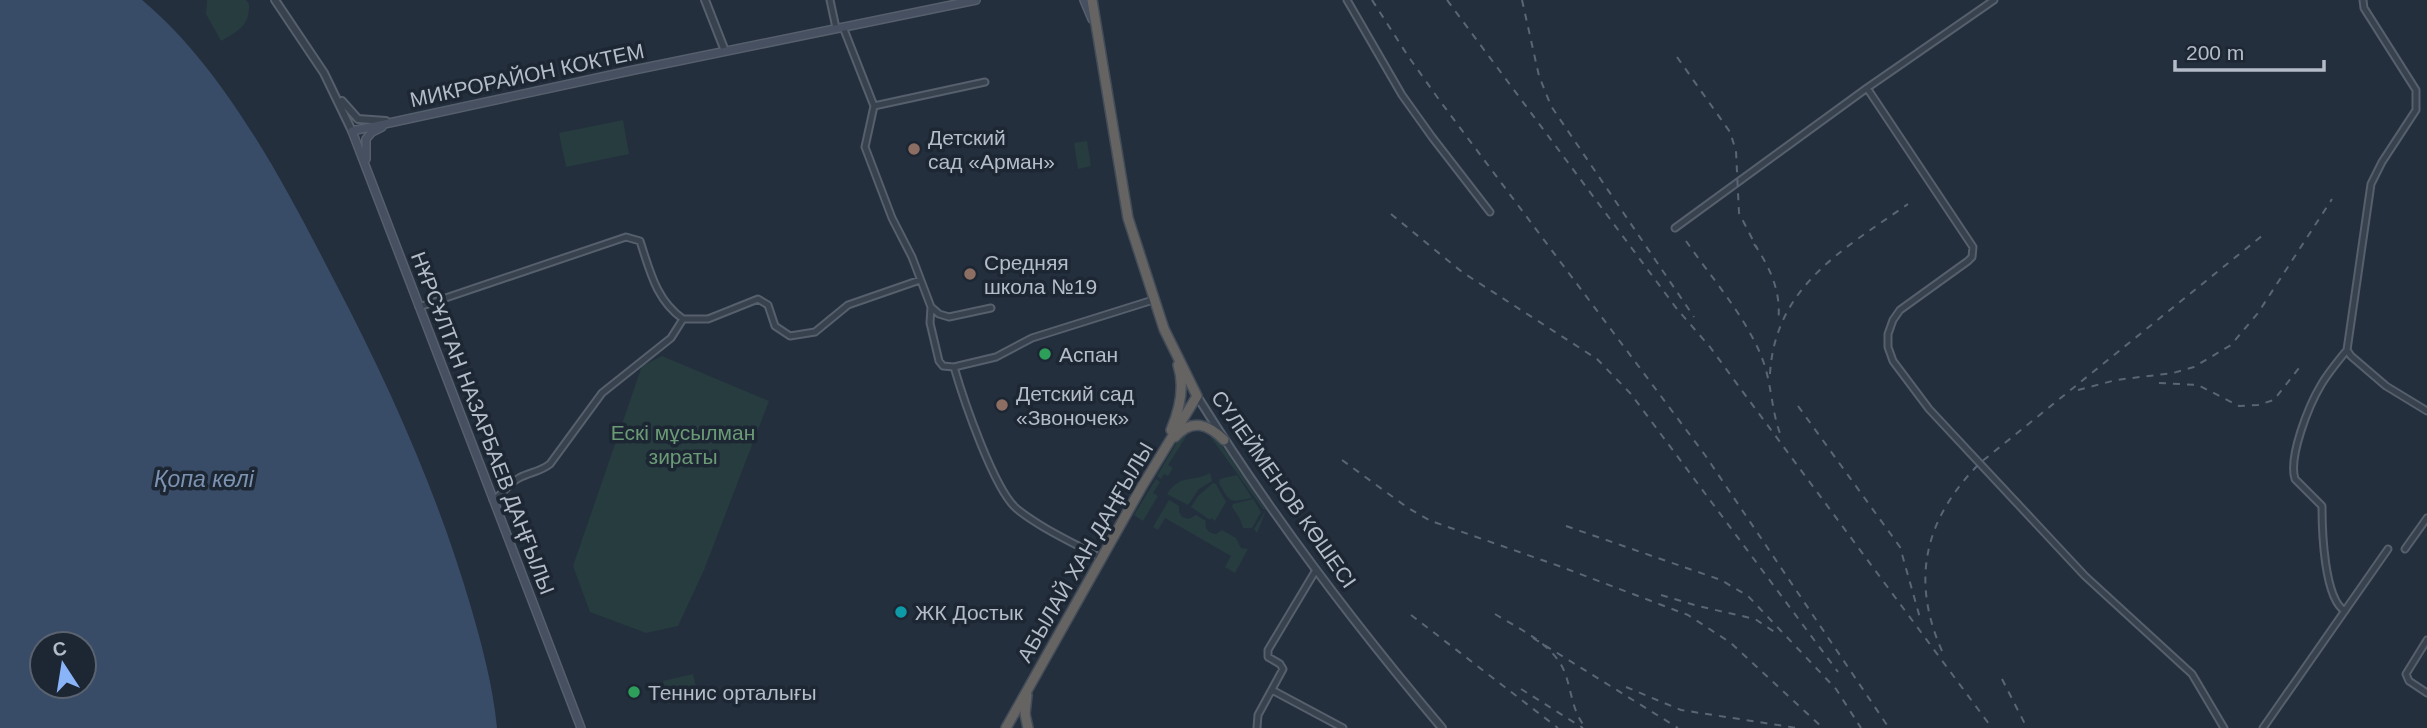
<svg xmlns="http://www.w3.org/2000/svg" width="2427" height="728" viewBox="0 0 2427 728" font-family="Helvetica,sans-serif">
<style>
.green{fill:#263c3f}
.water{fill:#394c67;fill-rule:evenodd}
.lines{fill:none;stroke-linecap:round;stroke-linejoin:round}
.minor-casing{stroke:#565f6c;stroke-width:9}
.tertiary-casing{stroke:#565f6c;stroke-width:10}
.secondary-casing{stroke:#565f6c;stroke-width:10}
.trunk-casing{stroke:#434c59;stroke-width:12}
.minor{stroke:#38414e;stroke-width:5}
.tertiary{stroke:#38414e;stroke-width:6}
.secondary{stroke:#465061;stroke-width:7}
.trunk{stroke:#656462;stroke-width:9}
.rail{stroke:#5a6575;stroke-width:2;stroke-dasharray:7 7;stroke-linecap:butt}
.education-dot{fill:#8d6e63;stroke:#1d2633;stroke-width:2.5}
.leisure-dot{fill:#2e9e5b;stroke:#1d2633;stroke-width:2.5}
.culture-dot{fill:#0f9aa8;stroke:#1d2633;stroke-width:2.5}
.labels{text-anchor:middle;dominant-baseline:central;stroke-width:7;stroke-linejoin:round;paint-order:stroke}
.street-label{font-size:21px;fill:#b4bcc9;stroke:#1d2633}
.poi-label{font-size:21px;fill:#b4bcc9;stroke:#1d2633;text-anchor:start}
.park-label{font-size:21px;fill:#6b9a76;stroke:#1d2633}
.water-label{font-size:23px;font-style:italic;fill:#7c92b1;stroke:#1d2633}
</style>
<rect width="100%" height="100%" fill="#242f3e"/>
<!-- green -->
<path class="green" d="M207,0H246L249,4C250,26 238,31 221,41L206,14Z
M623,120L629,154L566,167L559,133Z
M1087,141L1091,166L1078,169L1074,143Z
M662,356L769,401L704,570L678,626L646,633L590,612L573,566L642,366Z
M1194,426L1214,434L1266,510L1257,533L1254,529L1266,510L1263,509L1207,432L1198,430L1189,432L1168,465L1173,468L1168,476L1164,474L1161,479L1157,476L1183,432Z
M1210,473L1212,481L1199,489L1188,505L1167,494C1181,473 1192,483 1210,473Z
M1237,475L1252,498C1230,502 1231,505 1219,483L1220,479Z
M1156,479L1160,482L1153,493L1158,496L1143,521L1134,515Z
M1213,483L1216,484L1226,502L1215,521L1211,518L1210,520L1191,507L1198,496Z
M1253,499L1261,512L1252,528H1243L1240,519L1232,507L1233,504Z
M1169,500L1179,506V512L1182,517L1189,519L1196,515L1206,521C1204,528 1208,533 1216,534L1222,530L1236,538L1241,548L1248,549L1235,573L1225,567L1231,556L1165,518L1158,530L1153,527Z
M693,674L696,687H700L702,695L678,701L676,694L671,695L673,703L667,704L663,681Z"/>
<!-- water -->
<path class="water" d="M0,0H142C225,69 286,187 335,282C389,385 437,492 470,604C482,645 493,686 497,728H0ZM84,644V686H42V644Z"/>
<g class="lines">
<!-- minor casing -->
<g class="minor-casing">
<path id="minor" d="M830,0L836,28
M1347,0L1402,95L1432,137L1490,212
M2363,0L2364,8L2416,90V110L2382,162L2371,184L2347,350L2351,356L2386,386L2427,411
M843,27L874,106L985,82
M1867,88L1973,247L1972,257L1968,261L1900,310L1893,320L1888,334V347L1893,361L1929,409L2085,576L2192,674L2224,728
M874,106L865,147L892,218L912,257L931,307L939,314L949,317L991,308
M1675,228L1867,88L1994,0
M419,307L626,237L640,241C650,271 656,300 683,319H708L758,299L768,305L775,326L790,336L815,332L848,305L920,280
M931,307L930,323L939,361L943,366L954,367
M493,500C503,494 509,483 519,478C530,472 540,472 550,464L602,393L671,338L683,319
M2405,549L2427,518
M1101,558C1074,543 1042,529 1017,509C994,490 963,398 954,367L996,357L1032,338L1153,300
M2345,611C2324,599 2322,530 2322,506L2295,479C2288,457 2309,405 2321,385C2328,373 2338,361 2347,350
M2427,640L2406,674L2409,681L2427,693
M1272,690L1343,728
M1257,728L1258,715L1283,669L1280,664L1268,657V650L1316,570
M2263,728L2388,549"/>
</g>
<!-- tertiary casing -->
<g class="tertiary-casing">
<path id="tertiary" d="M275,0L324,73L352,131
M705,0L725,51
M342,101L358,119L386,121
M1197,396C1270,513 1353,623 1442,728"/>
</g>
<!-- secondary casing -->
<g class="secondary-casing">
<path id="secondary" d="M1084,0L1092,19
M366,159V139L372,132L382,127
M581,728L352,131L634,70L976,0"/>
</g>
<!-- trunk casing -->
<g class="trunk-casing">
<path id="trunk" d="M1171,430C1179,411 1185,386 1178,365
M1175,437C1192,418 1208,424 1224,440
M1027,695L1025,714L1028,728
M1006,728L1141,488L1197,396L1164,329L1128,218L1092,0"/>
</g>
<!-- minor -->
<use href="#minor" class="minor"/>
<!-- tertiary -->
<use href="#tertiary" class="tertiary"/>
<!-- secondary -->
<use href="#secondary" class="secondary"/>
<!-- trunk -->
<use href="#trunk" class="trunk"/>
<!-- rail -->
<path class="rail" d="M1372,0L1408,56L1440,101L1705,455L1889,728
M1447,0L1677,309L1710,347L1740,388L1992,728
M1522,0L1539,76L1551,106L1694,317
M1677,57L1730,132L1736,151L1739,213L1758,250
M1391,214L1462,272L1597,359L1631,394L1838,672
M1686,241C1711,277 1746,317 1762,358C1772,383 1771,411 1781,436
M1754,244C1770,267 1782,293 1778,322
M1770,374C1775,286 1844,249 1908,204
M2159,383L2198,385L2239,406L2258,405L2274,400L2299,368
M2078,390L2116,380L2173,373L2194,367L2231,345L2258,313L2332,199
M1798,406L1900,547L1920,618
M1342,460L1408,508L1431,521L1559,566L1688,615L1731,643L1823,728
M1566,526L1721,580L1748,596L1836,689L1861,728
M1661,595L1698,606L1755,619L1776,633
M1495,614C1519,629 1554,644 1565,673C1572,692 1572,712 1586,728
M1411,615L1558,728
M1533,638L1678,728
M1942,651C1910,579 1925,518 1980,463L2263,235
M2002,679L2027,728
M1626,687L1681,710L1797,728
M1521,689L1583,728"/>
</g>
<!-- markers -->
<g class="education-dot">
<circle cx="914" cy="149" r="7"/>
<circle cx="970" cy="274" r="7"/>
<circle cx="1002" cy="405" r="7"/>
</g>
<g class="leisure-dot">
<circle cx="1045" cy="354" r="7"/>
<circle cx="634" cy="692" r="7"/>
</g>
<circle class="culture-dot" cx="901" cy="612" r="7"/>
<g class="labels">
<!-- street labels -->
<g class="street-label">
<text transform="translate(527 75) rotate(-12)">МИКРОРАЙОН КОКТЕМ</text>
<text transform="translate(483 423) rotate(69)">НҰРСҰЛТАН НАЗАРБАЕВ ДАҢҒЫЛЫ</text>
<text transform="translate(1284 489) rotate(55)">СҮЛЕЙМЕНОВ КӨШЕСІ</text>
<text transform="translate(1085 552) rotate(-60)">АБЫЛАЙ ХАН ДАҢҒЫЛЫ</text>
</g>
<!-- poi labels -->
<g class="poi-label">
<text x="928" y="137">Детский<tspan x="928" dy="24">сад «Арман»</tspan></text>
<text x="984" y="262">Средняя<tspan x="984" dy="24">школа №19</tspan></text>
<text x="1059" y="354">Аспан</text>
<text x="1016" y="393">Детский сад<tspan x="1016" dy="24">«Звоночек»</tspan></text>
<text x="915" y="612">ЖК Достык</text>
<text x="648" y="692">Теннис орталығы</text>
</g>
<!-- park labels -->
<g class="park-label">
<text x="683" y="432">Ескі мұсылман<tspan x="683" dy="24">зираты</tspan></text>
</g>
<!-- water labels -->
<g class="water-label">
<text x="204" y="479">Қопа көлі</text>
</g>
</g>
<!-- north arrow -->
<g transform="translate(63 665) rotate(348)"><circle r="33" fill="#1d2633" stroke="#59626f" stroke-width="2"/>
<path d="M0-5L12 26L0 18L-12 26Z" fill="#8ab4f8"/>
<text y="-10" font-size="19" font-weight="bold" text-anchor="middle" fill="#b4bcc9">С</text>
</g>
<!-- scale -->
<path d="M2175 60v10h149v-10" fill="none" stroke="#b4bcc9" stroke-width="3.5"/>
<text x="2186" y="60" font-size="21" fill="#b4bcc9" stroke="#1d2633" stroke-width="5" paint-order="stroke">200 m</text>
</svg>
